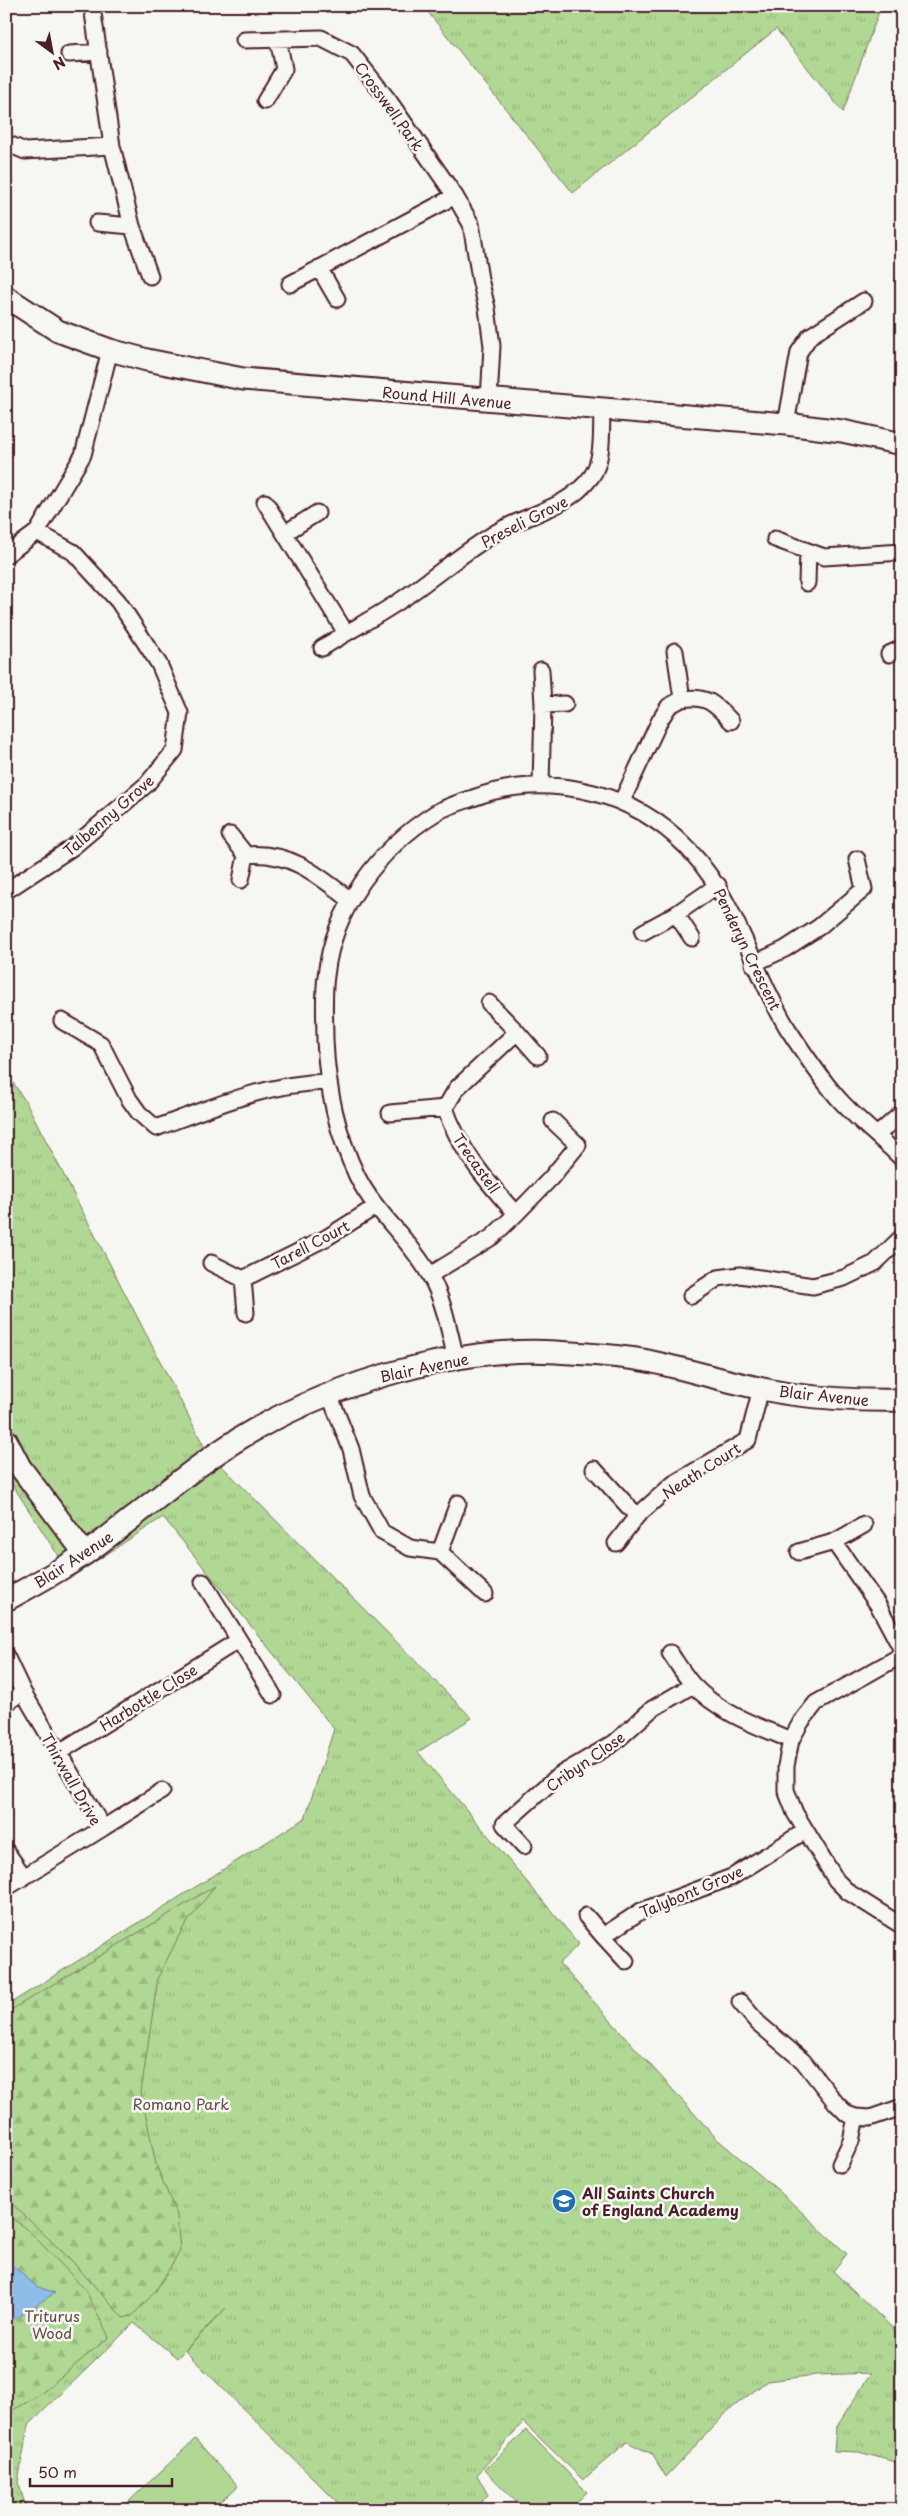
<svg xmlns="http://www.w3.org/2000/svg" width="908" height="2516" viewBox="0 0 908 2516" font-family="'Playpen Sans',sans-serif">
<style>
.grass{fill:url(#grass-tufts);stroke:#7d7b5f}
.forest{fill:url(#forest-firs);stroke:#7d7b5f}
.pitch{fill:#b0d793;stroke:#7d7b5f}
.water{fill:#8ebde9;stroke:#737e9d}
.lines{fill:none;stroke-linecap:round;stroke-linejoin:round}
.street-casing{stroke:#4a1f2b;stroke-width:19}
.secondary-casing{stroke:#4a1f2b;stroke-width:25}
.street{stroke:#f6f6f2;stroke-width:15}
.secondary{stroke:#f6f6f2;stroke-width:21}
.labels{text-anchor:middle;dominant-baseline:central;stroke-width:5;stroke-linejoin:round;paint-order:stroke}
.street-label{font-size:15px;fill:#4a1f2b;stroke:#f6f6f2}
.park-label{font-size:15px;fill:#644d45;stroke:#f6f6f2}
.poi-label{font-size:15px;font-weight:bold;fill:#4a1f2b;stroke:#f6f6f2;text-anchor:start}
</style>
<defs>
<pattern id="grass-tufts" width="24" height="20" patternUnits="userSpaceOnUse" patternTransform="scale(1.25)"><rect width="24" height="20" fill="#b0d793"/><path d="M3 7l-1-3M5 7V3M7 7l1-3M15 17l-1-3M17 17v-4M19 17l1-3" fill="none" stroke="#99b87f"/></pattern>
<pattern id="forest-firs" width="22" height="20" patternUnits="userSpaceOnUse" patternTransform="scale(1.25)"><rect width="22" height="20" fill="#b0d793"/><path d="M5 1l3.5 6h-7zM16 11l3.5 6h-7z" fill="#99b87f"/></pattern>
</defs>
<rect width="100%" height="100%" fill="#f6f6f2"/>
<filter id="ink" filterUnits="userSpaceOnUse"><feTurbulence type="fractalNoise" baseFrequency=".02" numOctaves="2"/><feDisplacementMap in="SourceGraphic" scale="10" xChannelSelector="R" yChannelSelector="G"/><feConvolveMatrix kernelMatrix="1 2 1 2 8 2 1 2 1" color-interpolation-filters="sRGB"/></filter>
<g filter="url(#ink)">
<!-- grass -->
<path class="grass" d="M423,6H881L843,112L776,29L573,193Z
M6,1072L26,1102L206,1450L472,1718L418,1752L579,1944L559,1963L717,2139L779,2191L847,2254L833,2271L902,2337V2464L859,2452L834,2451L836,2428L871,2373L816,2375L767,2381L728,2411L666,2477L652,2454L627,2442L583,2480L523,2422L477,2475L488,2495L473,2510H345L185,2351L226,2308L177,2358L134,2323L28,2426L18,2482L27,2510H6V2006L305,1818L334,1729L163,1517L72,1577L6,1475Z"/>
<!-- forest -->
<path class="forest" d="M215,1886L183,1928L158,1977L141,2092L156,2165L177,2215L180,2251L155,2292L132,2316L123,2318L71,2260L6,2198V2013Z
M6,2214L26,2228L85,2289L109,2337L38,2396L6,2414Z"/>
<!-- pitch -->
<path class="pitch" d="M526,2430L587,2492L569,2510H524L485,2470Z
M195,2439L238,2486L212,2510H126L123,2507Z"/>
<!-- water -->
<path class="water" d="M6,2260L36,2286L55,2293L6,2324Z"/>
<g class="lines">
<!-- street casing -->
<g class="street-casing">
<path id="street" d="M92,6L112,146L132,226L150,276
M244,40L321,38L352,54L389,101L455,196L471,224L480,279L487,308L492,346L489,400
M69,54L99,52
M265,101L284,69L278,39
M6,143L25,151L112,146
M97,223L132,226
M319,268L337,299
M290,284L455,196
M786,424L799,352L810,336L864,301
M265,502L346,633
M285,533L317,513
M775,539L824,557L902,552
M6,555L37,532L83,455L110,350
M807,583L808,551
M322,648C350,630 380,615 407,596C437,575 465,551 497,532C529,513 567,509 591,477C604,460 601,430 602,410
M889,654L902,648
M541,670L543,705L541,785
M682,699C707,695 715,704 731,721
M543,705L565,704
M622,801L660,720L669,706L682,699L675,651
M230,835L246,855C290,851 317,874 350,900
M241,880L246,855
M6,891L73,847L147,784L175,750L180,713L159,664L118,601L73,552L37,532
M676,914L692,938
M643,932L676,914L718,885
M753,964L785,949L819,927L864,889L857,859
M489,1003L517,1032
M62,1021L101,1044L129,1099L139,1113L156,1128C212,1107 267,1083 328,1082
M390,1113L445,1108
M877,1135L902,1113
M516,1214L551,1178L578,1145L553,1121
M211,1263L243,1279L326,1238L375,1207
M430,1275L492,1237L516,1214C487,1182 459,1149 445,1108L457,1088L517,1032L538,1056
M243,1279L246,1313
M691,1296L718,1278L740,1275L813,1286L844,1278L875,1263L902,1237
M456,1359C449,1331 444,1299 429,1274C409,1238 375,1213 357,1176C336,1132 327,1088 325,1040C325,1019 323,997 326,976C333,908 380,847 437,812C448,806 461,802 473,798C542,772 622,789 676,837C734,888 749,965 788,1029C803,1052 819,1076 837,1097C856,1119 881,1138 902,1159
M329,1394L351,1449L362,1496L382,1532L410,1548L440,1552L485,1594
M594,1469L637,1516
M864,1525L834,1542L878,1605L902,1650
M616,1543L637,1516L673,1484L748,1440L761,1388
M440,1552L458,1503
M799,1552L834,1542
M239,1640L273,1695
M670,1653C677,1663 684,1675 693,1685C718,1712 757,1726 791,1740
M902,1655L816,1703L801,1722L791,1740L786,1766V1790L795,1813L836,1880L848,1892L902,1926
M6,1656L23,1692L103,1828L6,1888
M6,1703L23,1692
M58,1753L239,1640L203,1582
M103,1828L162,1791
M524,1846L504,1824L558,1776L614,1743L652,1709L693,1685
M6,1851L24,1877
M586,1916L603,1936
M626,1961L603,1936L641,1911L732,1877L805,1831
M740,2002L758,2023L803,2061L836,2103L847,2114L856,2117
M840,2164L851,2141L856,2117L870,2118L902,2107"/>
</g>
<!-- secondary casing -->
<g class="secondary-casing">
<path id="secondary" d="M6,297L58,331L110,350L147,360L243,379L786,424L842,431L902,444
M6,1440L20,1467L85,1554
M6,1600C33,1585 60,1571 86,1553C141,1514 195,1463 254,1430C339,1382 458,1346 556,1352C587,1354 618,1355 648,1361C696,1371 742,1387 790,1394C828,1399 864,1401 902,1400"/>
</g>
<!-- street -->
<use href="#street" class="street"/>
<!-- secondary -->
<use href="#secondary" class="secondary"/>
</g>
</g>
<!-- icons -->
<defs>
<g id="school-disc" transform="scale(1.25)"><circle r="9.5" fill="#1f6fb2" stroke="#f6f6f2"/><path d="M0-5L7-2L0 1L-7-2ZM-4 1L0 2.5L4 1V4Q0 6-4 4Z" fill="#fff"/></g>
</defs>
<g fill-rule="evenodd">
<use href="#school-disc" x="564" y="2201"/>
</g>
<g class="labels">
<!-- street labels -->
<g class="street-label">
<text transform="translate(390 106) rotate(54)">Crosswell Park</text>
<text transform="translate(447 397) rotate(5)">Round Hill Avenue</text>
<text transform="translate(524 521) rotate(-27)">Preseli Grove</text>
<text transform="translate(108 815) rotate(-41)">Talbenny Grove</text>
<text transform="translate(748 949) rotate(64)">Penderyn Crescent</text>
<text transform="translate(477 1163) rotate(55)">Trecastell</text>
<text transform="translate(310 1244) rotate(-28)">Tarell Court</text>
<text transform="translate(424 1367) rotate(-12)">Blair Avenue</text>
<text transform="translate(824 1395) rotate(6)">Blair Avenue</text>
<text transform="translate(701 1470) rotate(-33)">Neath Court</text>
<text transform="translate(73 1559) rotate(-33)">Blair Avenue</text>
<text transform="translate(148 1697) rotate(-32)">Harbottle Close</text>
<text transform="translate(585 1761) rotate(-35)">Cribyn Close</text>
<text transform="translate(72 1779) rotate(60)">Thirwall Drive</text>
<text transform="translate(691 1891) rotate(-23)">Talybont Grove</text>
</g>
<!-- park labels -->
<g class="park-label">
<text x="181" y="2103">Romano Park</text>
<text x="52" y="2315">Triturus<tspan x="52" dy="17">Wood</tspan></text>
</g>
<!-- poi labels -->
<g class="poi-label">
<text x="582" y="2192">All Saints Church<tspan x="582" dy="17">of England Academy</tspan></text>
</g>
</g>
<!-- margin -->
<rect width="908" height="2516" fill="none" stroke="#f6f6f2" stroke-width="25"/>
<rect x="12" y="12" width="883" height="2491" fill="none" stroke="#4a1f2b" stroke-width="2" filter="url(#ink)"/>
<!-- north arrow -->
<g transform="translate(52 52) rotate(148)" stroke="#f6f6f2" stroke-width="4" paint-order="stroke">
<path d="M0-4L9 19L0 12L-9 19Z" fill="#4a1f2b"/>
<text y="-8" font-size="14" font-weight="bold" text-anchor="middle" fill="#4a1f2b">N</text>
</g>
<!-- scale -->
<path d="M30 2478v8h142v-8" fill="none" stroke="#4a1f2b" stroke-width="2.5"/>
<text x="38" y="2478" font-size="15" fill="#4a1f2b" stroke="#f6f6f2" stroke-width="4" paint-order="stroke">50 m</text>
</svg>
